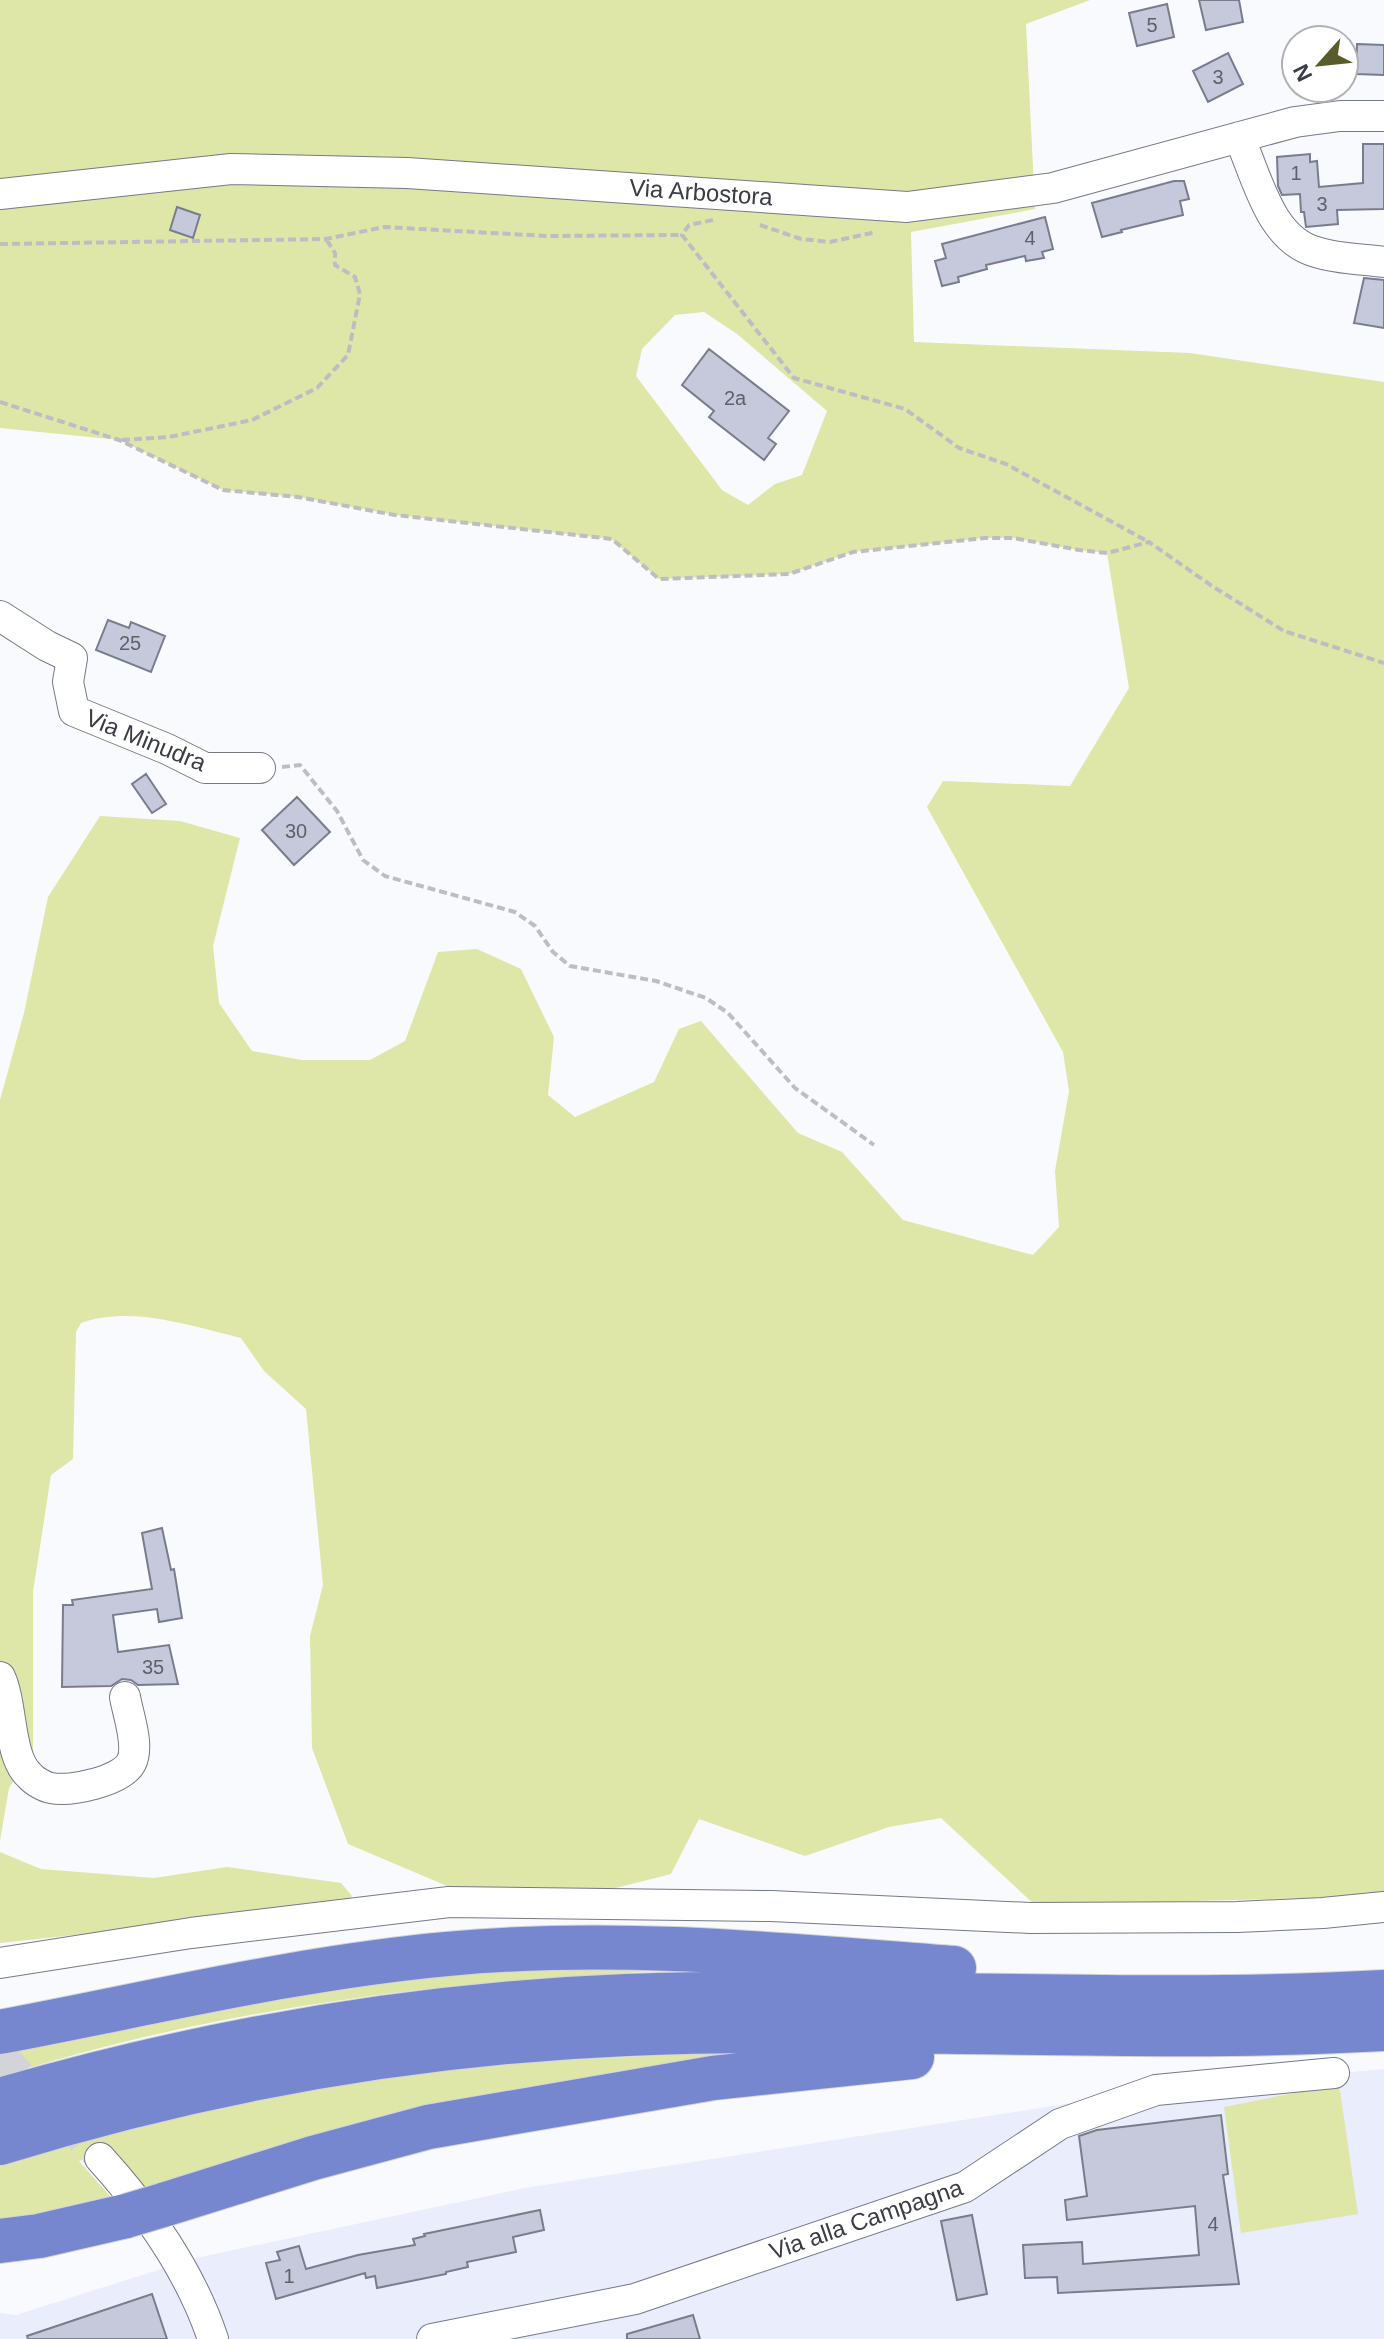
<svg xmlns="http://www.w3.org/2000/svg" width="1384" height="2339" viewBox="0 0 1384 2339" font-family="Helvetica,sans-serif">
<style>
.built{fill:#e9edfc}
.green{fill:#dee6a8;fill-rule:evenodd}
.building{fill:#c5c9db;stroke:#787d8d;stroke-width:2}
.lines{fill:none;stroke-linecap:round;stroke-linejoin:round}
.minor-tunnel{stroke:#d3d4d9;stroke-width:30;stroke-dasharray:30 15;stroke-linecap:butt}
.minor-casing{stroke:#757989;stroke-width:32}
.highway-casing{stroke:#d4d4d6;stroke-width:46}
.path{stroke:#bdbec3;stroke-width:4;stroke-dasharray:8 4;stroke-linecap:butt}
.minor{stroke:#fff;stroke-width:30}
.highway{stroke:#7686cf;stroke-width:44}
.highway-bridge-casing{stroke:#d4d4d6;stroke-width:46;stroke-linecap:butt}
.highway-bridge{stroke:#7686cf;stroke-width:44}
.labels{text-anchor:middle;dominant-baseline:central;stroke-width:6;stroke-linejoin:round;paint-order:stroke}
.number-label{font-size:20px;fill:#5e606a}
.street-label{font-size:24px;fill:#3b3d44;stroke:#fff}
</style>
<rect width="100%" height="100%" fill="#f9fafe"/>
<!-- built -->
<path class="built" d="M1384,2069V2339H0V2313L16,2315L196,2258L525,2188L1156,2090Z"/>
<!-- green -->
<path class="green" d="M0,0H1090L1026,24L1035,209L911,232L914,342L1190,353L1384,382V1896L1035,1905L941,1818L889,1827L805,1856L699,1819L671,1874L608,1890L466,1894L348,1844L312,1748L310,1636L323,1585L306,1409L264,1371L241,1338C191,1326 131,1305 81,1323L76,1332L73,1459L51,1475L33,1592V1752L9,1788L0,1841V1100L24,1013L48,897L100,816L180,821L240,838L213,946L219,1003L252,1051L302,1060H370L405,1041L438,952L477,949L521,969L554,1037L548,1095L575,1117L654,1082L679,1029L701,1021L798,1133L842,1152L903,1220L1033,1255L1059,1227L1055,1171L1069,1091L1063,1052L927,807L943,781L1070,786L1129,688L1107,553L1078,550L1013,538H985L853,552L789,574L659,579L611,539L395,515L298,497L223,490L119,440L0,428ZM704,312L737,334L827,411L802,475L775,484L748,505L722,490L636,376L642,349L675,315Z
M0,1852L41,1869L154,1878L227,1867L341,1883L352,1896L345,1906L0,1943Z
M472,1967L665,1970C580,1977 494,1981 410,1991C276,2007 129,2035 0,2077V2059L14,2056L6,2048L18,2042Z
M732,2052H755L149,2195L109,2152L79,2161L117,2204L0,2228V2162C164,2113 344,2078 515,2064C583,2058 653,2056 722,2053L728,2056Z
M1339,2084L1358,2214L1241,2233L1224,2107Z"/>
<!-- building -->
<path class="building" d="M1199,0H1239L1243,22L1206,30Z
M1167,4L1174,37L1137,46L1129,13Z
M1357,44L1384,45V75L1356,74Z
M1228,53L1243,84L1208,102L1193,71Z
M1363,144H1384V209L1337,210L1338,224L1306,227L1304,212H1301L1300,194L1282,195L1278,186L1277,157L1310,154V162L1317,161L1319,187L1363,183Z
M1174,181H1184L1189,199L1180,201L1183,215L1121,230L1122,232L1102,237L1092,203Z
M177,207L200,215L193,238L170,230Z
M1045,217L1053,249L1042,252L1044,258L1026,261L1025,256L986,265L987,269L958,277L959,282L942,286L935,261L946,258L942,244Z
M1364,278L1384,280V328L1354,323Z
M709,349L789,411L768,438L776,444L764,460L709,417L714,411L682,385Z
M108,620L129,628L131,622L165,636L151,672L96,650Z
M146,774L166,804L152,813L132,784Z
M297,797L330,832L294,865L262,830Z
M162,1528L171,1570L174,1569L182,1618L159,1622L157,1609L113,1615L118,1652L169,1645L178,1684L138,1685L131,1680L122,1679L111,1686L62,1687L63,1605H73L72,1600L152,1589L142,1533Z
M1221,2115L1228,2174L1223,2175L1239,2284L1058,2293L1057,2277L1025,2278L1023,2245L1082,2242L1083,2264L1199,2255L1195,2206L1067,2220L1065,2200L1087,2196L1079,2136L1097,2130Z
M540,2210L544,2230L513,2237L516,2252L467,2262L468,2267L446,2272V2274L377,2288L375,2276L366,2278L365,2273L276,2299L266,2263L280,2260L277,2252L299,2246L306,2269L358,2255L415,2245L413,2239L425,2236L424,2234Z
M972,2215L987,2294L957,2300L941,2221Z
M152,2294L167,2339H28L27,2336Z
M693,2315L700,2339H627V2334Z"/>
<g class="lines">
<!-- minor-tunnel -->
<path class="minor-tunnel" d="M0,2053L100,2158"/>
<!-- minor casing -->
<g class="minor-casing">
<path id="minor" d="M1239,137C1257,176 1269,239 1316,252C1337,259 1362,259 1384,262
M0,194L231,169L407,173L907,207L1053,188L1295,122L1340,116H1384
M0,616L47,646L72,658L68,682L74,711L167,749L205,768H260
M0,1677C13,1705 8,1757 30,1776C34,1781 45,1787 51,1788C71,1792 121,1781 131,1763C140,1746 128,1715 125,1697
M0,1963L191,1933L449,1902L771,1906L1030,1918L1237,1917L1323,1913L1384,1907
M100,2158C148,2211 190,2270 213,2339
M432,2339L635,2299L965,2187L1060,2124L1156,2090L1334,2073"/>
</g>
<!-- highway casing -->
<g class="highway-casing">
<path id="highway" d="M0,2032C149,2004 295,1968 447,1954C615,1938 786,1955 954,1968
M0,2100C205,2041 414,2004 627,1996C880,1987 1132,2006 1384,1992
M0,2143C204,2080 414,2043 627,2034C879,2023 1132,2043 1384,2029
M163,2205L313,2158L428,2127L713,2078L912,2057
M0,2241L39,2236L126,2216"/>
</g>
<!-- path -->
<path class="path" d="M713,220L689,225L682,235L794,378L905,409L959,448L1006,464L1147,541
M760,225L801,239L830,242L876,232
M0,244L326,239L384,227L547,236L682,235
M0,402L119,440L223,490L298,497L395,515L612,539L659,579L789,574L853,552L985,538H1013L1079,550L1107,553L1149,542L1212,586L1284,631L1384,663
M122,440L169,437L252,420L317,388L348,355L360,294L355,277L335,265V253L326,239
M282,767L300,765L337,811L363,860L385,876L515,912L535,926L553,952L570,966L656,981L706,998L728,1013L795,1088L874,1145"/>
<!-- minor -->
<use href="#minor" class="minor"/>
<!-- highway -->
<use href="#highway" class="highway"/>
<!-- highway-bridge casing -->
<g class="highway-bridge-casing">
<path id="highway-bridge" d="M126,2216L163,2205"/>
</g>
<!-- highway-bridge -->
<use href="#highway-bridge" class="highway-bridge"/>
</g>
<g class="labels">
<!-- number labels -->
<g class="number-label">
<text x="1152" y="25">5</text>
<text x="1218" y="77">3</text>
<text x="1296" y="173">1</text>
<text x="1322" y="204">3</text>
<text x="1030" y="238">4</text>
<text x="735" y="398">2a</text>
<text x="130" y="643">25</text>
<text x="296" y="831">30</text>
<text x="153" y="1667">35</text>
<text x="1213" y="2224">4</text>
<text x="289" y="2276">1</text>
</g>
<!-- street labels -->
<g class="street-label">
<text transform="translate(701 192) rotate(4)">Via Arbostora</text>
<text transform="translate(146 740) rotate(22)">Via Minudra</text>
<text transform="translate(866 2219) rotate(-19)">Via alla Campagna</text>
</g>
</g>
<!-- north arrow -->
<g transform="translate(1320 64) rotate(243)"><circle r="38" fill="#ffffff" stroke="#b1b1b4" stroke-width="2"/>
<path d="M0-6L14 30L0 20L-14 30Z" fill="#575c2a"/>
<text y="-12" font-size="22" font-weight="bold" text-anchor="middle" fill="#3b3d44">N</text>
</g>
</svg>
